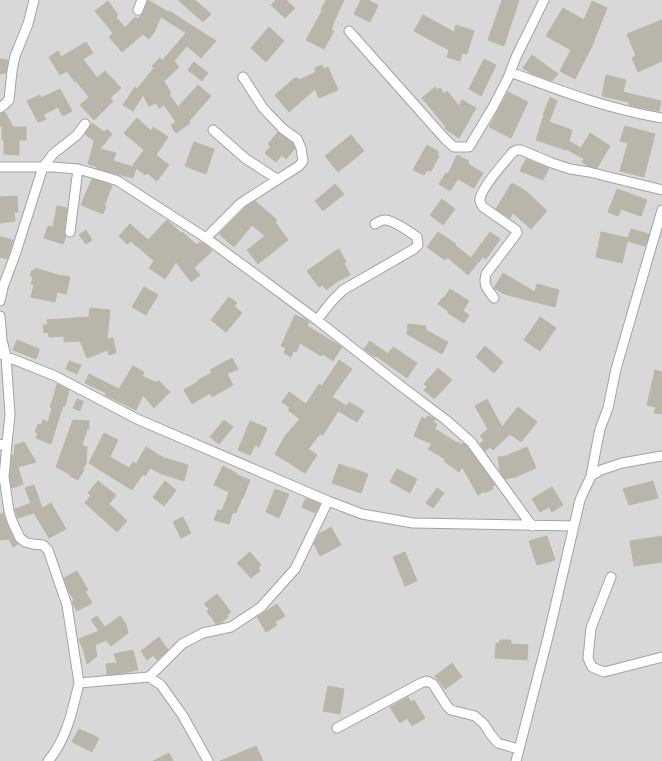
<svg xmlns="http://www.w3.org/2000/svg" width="662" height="761" viewBox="0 0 662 761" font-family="Signika,sans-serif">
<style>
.residential{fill:#d9d8d8}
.building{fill:#b9b5aa;stroke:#beb6a3}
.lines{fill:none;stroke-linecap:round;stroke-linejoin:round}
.minor-casing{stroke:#a2a2a2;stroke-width:11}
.minor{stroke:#fff;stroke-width:9}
</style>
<rect width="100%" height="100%" fill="#edece0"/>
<!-- residential -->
<path class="residential" d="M0,0H662V761H0Z"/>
<!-- building -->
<path class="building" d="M148,0L168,12L169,11L216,41L201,58L187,46L174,61L179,67L164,81L171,93L169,94L178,107L198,85L211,96L189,121L190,123L176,133L171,125L176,122L164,105L159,108L156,103L149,106L143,95L133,111L123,105L135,87L137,89L154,68L152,66L160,58L162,61L186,33L161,17L155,30V31L149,39L143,34L122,52L109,37L113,33L95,11L108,1L118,15L116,17L125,28L135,17L138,19L140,16L142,14Z
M178,0H195L211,14L203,22Z
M276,0H286L295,8L285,18L271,5Z
M326,0H344L332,26H333L331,29L334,31L324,49L306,40L322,11L321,10Z
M361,0H368L378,5L370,22L354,14Z
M502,0H519L504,46L488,40Z
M592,1L607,8L592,46L575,79L560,71L571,50L546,36L563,8L584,20Z
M423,15L454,32L456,25L474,31L467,54L462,53L460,61L447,57L449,50L414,31Z
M662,20V61L638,72L632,58L636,56L627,34Z
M269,27L284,41L266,62L251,48Z
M86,42L93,53L83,59L97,78L105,71L121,88L110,98L113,101L94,120L80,105L89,97L76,81L75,82L67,71L60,75L49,57L58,51L61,57Z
M532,55L558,74L552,81L532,74L523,68Z
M0,59L8,60L6,73L0,74Z
M484,59L496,65L481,96L469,89Z
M194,62L208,73L202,81L188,70Z
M322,65L323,69L328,67L338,90L319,98L315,89L289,112L275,95L296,77L299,80L316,72L315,68Z
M606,75L626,80L623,92L661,101L659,111L629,105V102L602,96Z
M435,87L437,90L440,88L444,94L447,91L459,106L462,100L476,108L459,138L445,129L446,127L422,98Z
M60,89L72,111L63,116L58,107L43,115L46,119L40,122H38L27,101L40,95L41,98Z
M508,92L528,102L511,138L489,127Z
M550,97L557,101L549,122L572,130L569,141L581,148L590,133L610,146L597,168L588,166L582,162L584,159L566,149V150L536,140L544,115H543Z
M5,112L13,127H26V140H19V155L4,154V140H2V128L0,124V114Z
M137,118L151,131L153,127L168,137L156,155L169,165L157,181L147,173L145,175L136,168L133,178L113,173L96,168L97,167L88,164L94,141L85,134L92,123L104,132L107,129L112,134L100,149L116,153L113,161L134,167L133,165L144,150L124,133Z
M625,126L655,134L644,177L620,171L628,143L620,141Z
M278,132L292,143L295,148L286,159L282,155L276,162L265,153L271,146L268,144Z
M351,135L364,151L338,172L325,156Z
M194,142L214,149L206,174L185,166Z
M427,145L439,152L437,154L439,156L431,171L427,170L424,175L413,170Z
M457,155L469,161L468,164L483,173L474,188L458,179L450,191L439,184L446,173L448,174Z
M526,159L549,168L543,180L520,171Z
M92,179L108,184L112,186L104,206H106L103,214L81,205Z
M335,184L344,194L323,211L315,201Z
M511,184H514L527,192L547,211L531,229L513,213L510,218L496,209Z
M617,189L647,200L641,216L621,209L618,216L608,212Z
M17,196L18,212H14L15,221L0,223V197Z
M442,199L455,209L443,225L430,215Z
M255,201L277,220L275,222L288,240L258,264L247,250L265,236L252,225L234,247L219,234L245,208Z
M57,206L67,208L64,231L66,236L63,244L44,238L48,226L53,227Z
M167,220L181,233L182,232L197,245L200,242L207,246L212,251L194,268L200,275L191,282L176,262L165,279L149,268L154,261L137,246H136L131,241L127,244L119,236L130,224L148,240Z
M631,229L649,234L645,246L627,241Z
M86,230L92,240L86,244L79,235Z
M438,232L456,244L455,245L471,258L490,232L500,239L486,259L483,257L468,275L447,257L445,260L427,247Z
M601,232L628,238L622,263L596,257Z
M0,237L13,240L7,259L0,257Z
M339,249L346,262L344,263L350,275L338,281L326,290L323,285L319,287L307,271L331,254Z
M35,268L61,276V275L70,277L66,294L57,292L55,302L31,297L34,285L31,284L33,277L30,276L32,270L35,271Z
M503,273L535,292L537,284L559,290L555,307L504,294L494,288Z
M144,287L158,295L146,315L132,307Z
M450,289L469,301L463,311L469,315L464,323L448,313V311L438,304L443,297L444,298Z
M229,297L237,303L234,306L242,313L226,332L211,320Z
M90,308L110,310L107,339L113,338L116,353L109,355L108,350L87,358L80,341L64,342V336L49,337L48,332L44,333L43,325H48L47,320L89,317Z
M295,315L306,320L309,322L307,326L342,347L333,361L323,354L321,356L300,343L296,352L293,351L291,357L284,353L286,348L281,346Z
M540,317L556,328L540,351L524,340Z
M408,324L426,326V330L448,342L442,354L407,334Z
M17,340L39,349V351L36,359L13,350Z
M370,341L388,354L393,347L417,363L407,378L376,356L375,357L364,349Z
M485,346L503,362L494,373L476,357Z
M232,358L238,369L227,374L233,385L212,397L210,393L192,404L184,390L199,381L198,380L212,373L210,370Z
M339,360L352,369L332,397L347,406L349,402L364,411L357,422L338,411L323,435L320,434L308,449L317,455L305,473L275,454L285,436L300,419L288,410L290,408L282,402L289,392L306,404L319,384L322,386Z
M69,361L81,365L77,374L66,369Z
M133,366L144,372L142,376L157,383L158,380L170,392L154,408L143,395L136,410L105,395L106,393L85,383L89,374L119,389Z
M438,368L452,380L434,399L424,390L427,387L424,384Z
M655,370L662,372V414L654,413L656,407L647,405Z
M57,384L69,390L65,406L63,405L51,444L36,438L38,433L35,432L38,424L41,425L43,420L48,422L52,408L50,407L53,399Z
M77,399L83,401L80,411L73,408Z
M487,399L502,427L518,407L537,422L521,442L510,434L493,450L490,447L485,451L480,444L484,440L480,436L488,429L475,406Z
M428,416L435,419L433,422L437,424L435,429L457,443L458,442L462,445L463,443L467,446L495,485L492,487L493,489L485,493L484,491L478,495L462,467L459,472L444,461L445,459L428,449L432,444L414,436L422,417L426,419Z
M73,420L89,421V429H87L82,445L87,447L86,464L83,468L84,470L78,480L70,476L71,475L56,467Z
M224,420L233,427L219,444L210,437Z
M250,421L267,428L259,447L255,445L250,455L238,450Z
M104,433L118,440L110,457L129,468L133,462L136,464L146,447L164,458L188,465L184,481L162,474L150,468L145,476L143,474L132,490L89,463Z
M24,442L36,462L18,467L23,484L12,488L10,477L12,455H14L15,445Z
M527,447L536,468L515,477L505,479L500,472L498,457L506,456Z
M339,464L368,474L361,493L332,483Z
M223,466L236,473L235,474L250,480L243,498H242L236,513L233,512L229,524L214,520L218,510L222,511L229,492L214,485Z
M397,469L417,479L410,493L390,482Z
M98,481L116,495L109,504L127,521L117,532L85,503L91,495L88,493Z
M165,481L176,490L164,506L153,497Z
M653,481L658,498L629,505L623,489Z
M34,485L42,508L51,503L66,529L49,538L34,513L18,518L15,510V509L31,503L25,488Z
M552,487L563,505L552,512L549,507L540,512L532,499Z
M437,488L444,493L433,508L426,503Z
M275,489L289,494L279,518L266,512Z
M306,498L320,504L315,513L302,507Z
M3,513L7,524L15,541L18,544L13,547L9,539L0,540V514Z
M183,517L191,533L181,538L173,522Z
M331,527L341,545L320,556L314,544L319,534Z
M547,536L555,560L537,565L529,541Z
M662,536V562L634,566L630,541Z
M250,552L261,565L258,568L260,571L251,578L237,563Z
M405,552L417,581L405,586L393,557Z
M77,571L88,590L85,591L92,603L77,611L72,602L74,600L69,592L64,578Z
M217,594L231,612L227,615L228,617L221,623L216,624L207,611L209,609L204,604Z
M277,604L285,616L275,622L277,625L266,632L257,617Z
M97,616L105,627L120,616L126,624L128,633L111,646L106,640L95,645L97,656L87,664L84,652L79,639L99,631L91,620Z
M159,637L168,650L157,660L153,655L147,660L141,651Z
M500,640H511V644L528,645L527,660L495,658L496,643H500Z
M133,650L138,670L123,673L107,675L106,664L117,663L114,654Z
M452,663L462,677L445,689L435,676Z
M328,686L344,689L340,714L323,711Z
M408,697L411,702L414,700L425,718L412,726L407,718L400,723L390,707Z
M79,729L99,738L92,752L72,742Z
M256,746L263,761H220Z
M169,753L173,761H153Z"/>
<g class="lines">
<!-- minor casing -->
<g class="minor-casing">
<path id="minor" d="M138,10L142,0
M349,31L446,140L454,147H469L493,107L508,78L516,57L544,0
M510,72C561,91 608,109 662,118
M0,108L5,104L9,100L12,71L15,56L28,24L34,0
M213,130L246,159L277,179
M0,167H52L78,169L106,177L118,181L206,238L317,320L401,386L446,420L471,442L532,526
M70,232L78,169
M206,238L241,203L299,166L303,161L301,148L297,139L283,129L263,108L243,77
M494,298C487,288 483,286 486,274L514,237L517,233L516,230L483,207C481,204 479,202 480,199C481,189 506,160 513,152L517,150H521L552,163L570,169L589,172L662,190
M0,301L3,287L15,255L43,167L53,154L77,135L85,124
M0,316L2,340L6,356L10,415L7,443L0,445
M317,320L332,301L343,290L414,249L418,245L417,237C410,232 392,219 384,220C381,220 377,223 375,224
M0,354L55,376L137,419L328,501L362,514L413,523L573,526
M7,443L4,477L9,511L12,521L20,538L25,542L32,544L43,545L48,550L67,605L79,683L149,677L161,685L183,716L208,761
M591,476L596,449L600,429L608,408L616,369L662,210
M611,577L591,628L588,658L592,667L604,672L662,657
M149,677L182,644L203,633L231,627L261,607L295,569L328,501
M337,728L421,683L427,681L433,684L447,706L451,710L475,716L484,724L491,735L498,743L518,749
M48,761C66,741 73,709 79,683
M516,761L548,637L580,500L591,476L601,470L622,463L662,456"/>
</g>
<!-- minor -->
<use href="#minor" class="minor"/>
</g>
</svg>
